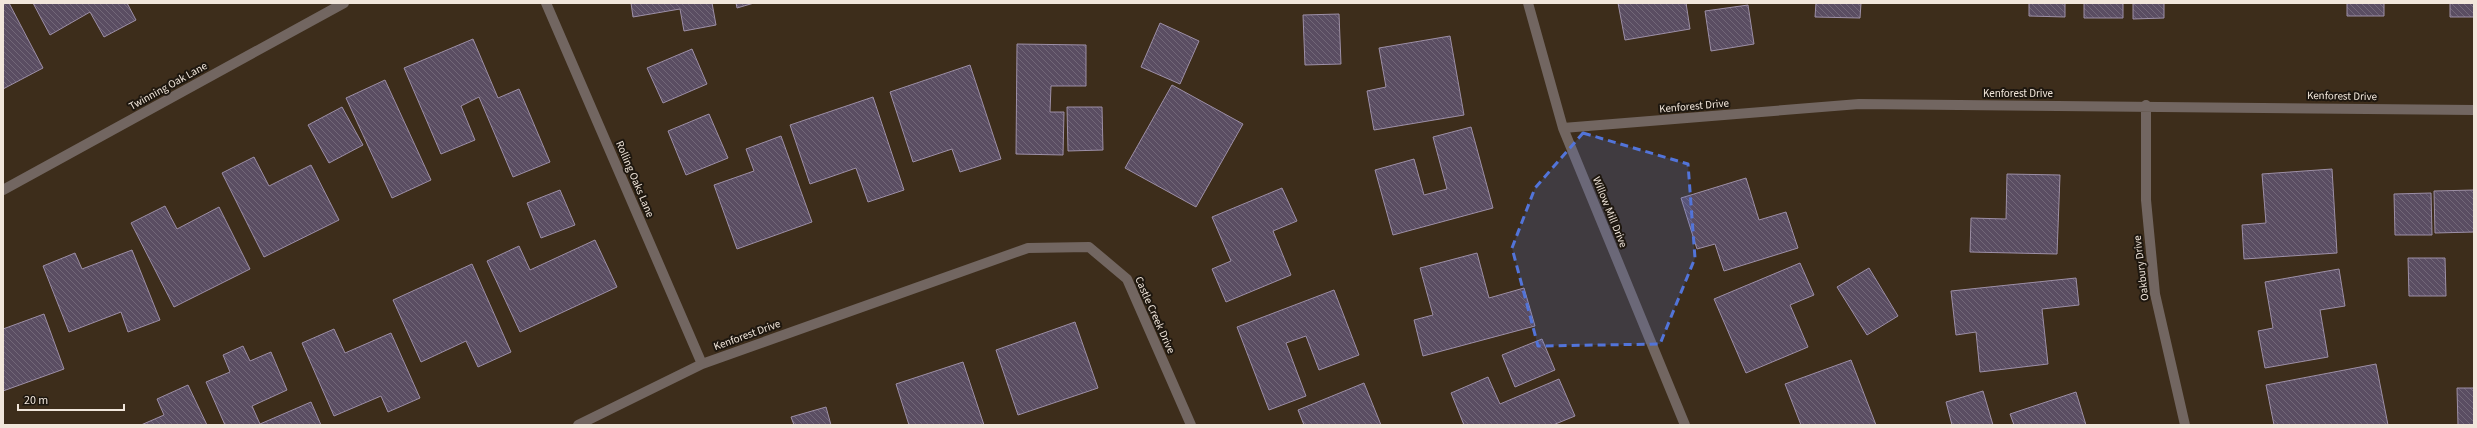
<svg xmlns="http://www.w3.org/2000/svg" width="2477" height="428" viewBox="0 0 2477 428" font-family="'Source Sans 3',sans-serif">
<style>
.building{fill:url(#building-back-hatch);stroke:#9d8fa6}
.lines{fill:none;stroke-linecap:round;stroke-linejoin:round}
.minor{stroke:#726661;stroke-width:10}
.marked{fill:#5274d9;fill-opacity:0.2;stroke:#5274d9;stroke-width:3;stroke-dasharray:8 5;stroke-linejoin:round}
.labels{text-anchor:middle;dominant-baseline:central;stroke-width:4;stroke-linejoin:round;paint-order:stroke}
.street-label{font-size:11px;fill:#f1e6db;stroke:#1e170f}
</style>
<defs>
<pattern id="building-back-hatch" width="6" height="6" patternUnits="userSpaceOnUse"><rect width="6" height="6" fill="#5a4d62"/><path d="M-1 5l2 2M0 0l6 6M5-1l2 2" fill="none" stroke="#726778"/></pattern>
</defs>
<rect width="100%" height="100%" fill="#3d2d1b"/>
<!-- building -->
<path class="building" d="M3,3H9L43,68L3,89Z
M33,3H127L136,20L104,37L90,12L50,35Z
M631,3H712L716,25L684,31L680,9L633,17Z
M736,3H754L737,8Z
M1618,3H1686L1690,29L1625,40Z
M1816,3H1861L1860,18L1815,17Z
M2029,3H2065V17L2029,16Z
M2084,3H2123V18H2084Z
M2133,3H2164V18L2133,19Z
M2347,3H2384V16H2347Z
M2450,3H2474V17H2450Z
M1748,5L1754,44L1711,51L1705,11Z
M1339,14L1341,64L1305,65L1303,15Z
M1160,23L1199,41L1180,84L1141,67Z
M1450,36L1464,115L1374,130L1367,91L1386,87L1379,48Z
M473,39L498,98L519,89L550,162L513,177L479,97L461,106L475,140L441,154L404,68Z
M1017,44L1086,45V86H1051L1050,112H1064L1063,155L1016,154Z
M692,49L707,84L663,103L647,68Z
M970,65L1001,159L960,172L952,149L913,162L890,92Z
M385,80L431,180L392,198L346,98Z
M1172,85L1243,124L1196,207L1125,168Z
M873,97L904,190L868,202L856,168L810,184L790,125Z
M342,107L363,145L329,163L308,125Z
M1067,107H1102L1103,150L1068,151Z
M709,114L728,158L686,175L668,131Z
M1471,127L1493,208L1393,235L1375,170L1414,159L1424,195L1447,189L1433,137Z
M781,136L812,222L737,249L714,185L754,171L746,149Z
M254,157L269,186L311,165L339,220L264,257L222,173Z
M2332,169L2337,253L2244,259L2242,225L2266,223L2262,174Z
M2007,174L2060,175L2057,254L1970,252L1971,218L2006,219Z
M1746,178L1759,220L1786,212L1798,248L1724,271L1715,244L1697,249L1681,198Z
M1282,188L1297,221L1273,231L1291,275L1226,302L1212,269L1231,261L1212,217Z
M560,190L575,225L541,238L527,203Z
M2474,190V232L2435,233L2434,191Z
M2431,193L2432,235H2395L2394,194Z
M165,206L177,229L219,207L250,269L174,307L131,223Z
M595,240L617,287L520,332L487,261L519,246L530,270Z
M132,250L160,320L128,332L121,312L69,332L43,266L75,253L82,269Z
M1477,253L1489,298L1524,288L1535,326L1423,356L1414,320L1433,315L1420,268Z
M2408,258H2445L2446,296H2409Z
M1800,263L1814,295L1790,305L1808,347L1746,373L1714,299Z
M472,264L511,352L478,367L466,341L421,362L393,300Z
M1869,268L1898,316L1867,335L1837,287Z
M2339,269L2345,306L2320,310L2328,357L2265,368L2258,331L2273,328L2265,282Z
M2076,278L2079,305L2042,309L2048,364L1980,372L1976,332L1956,335L1951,291Z
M1334,290L1359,355L1319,370L1306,336L1286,343L1306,396L1269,410L1237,327Z
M44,314L64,369L3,391V329Z
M1075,322L1098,388L1018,415L996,350Z
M334,329L345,353L391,333L420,398L388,412L381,396L334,416L302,343Z
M1542,339L1555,370L1515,387L1502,355Z
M243,346L250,361L271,352L287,390L252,406L260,424L311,402L321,425H225L206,382L230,372L223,355Z
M1851,360L1876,425H1801L1785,384Z
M963,362L984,425H909L896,384Z
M2376,364L2388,425H2274L2266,385Z
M1488,377L1500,404L1559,379L1575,416L1553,425H1464L1451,393Z
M1364,383L1381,425H1304L1298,410Z
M188,385L207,425H141L164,415L157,399Z
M2457,388H2474V425H2458Z
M1983,391L1993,425H1952L1946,402Z
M2076,392L2086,425H2014L2010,414Z
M826,407L831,425H794L791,417Z"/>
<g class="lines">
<!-- minor -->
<path class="minor" d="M546,3L702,364
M1528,3L1563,128L1685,425
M2146,105V200L2155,294L2185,425
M1563,128L1859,104L2474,110
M3,190L344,3
M578,425L702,364L1028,248L1089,247L1127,279L1191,425"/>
</g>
<!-- marked area -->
<path class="marked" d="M1583,133L1688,164L1695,258L1660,344L1538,346L1512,248L1535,188Z"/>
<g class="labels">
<!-- street labels -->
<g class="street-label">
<text transform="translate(168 86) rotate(-29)">Twinning Oak Lane</text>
<text x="2018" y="93">Kenforest Drive</text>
<text transform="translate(2342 96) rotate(1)">Kenforest Drive</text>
<text transform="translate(1694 106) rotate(-5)">Kenforest Drive</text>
<text transform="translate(635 179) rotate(67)">Rolling Oaks Lane</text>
<text transform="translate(1610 212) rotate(68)">Willow Mill Drive</text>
<text transform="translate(2141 268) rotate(-97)">Oakbury Drive</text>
<text transform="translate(1155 315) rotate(66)">Castle Creek Drive</text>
<text transform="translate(747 335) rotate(-20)">Kenforest Drive</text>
</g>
</g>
<!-- border -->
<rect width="2477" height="428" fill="none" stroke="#f1e6db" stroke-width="8"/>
<!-- scale -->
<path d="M18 404v6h106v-6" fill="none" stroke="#f1e6db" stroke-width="2"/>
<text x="24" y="404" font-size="12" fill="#f1e6db" stroke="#1e170f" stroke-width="3" paint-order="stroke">20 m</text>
</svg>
